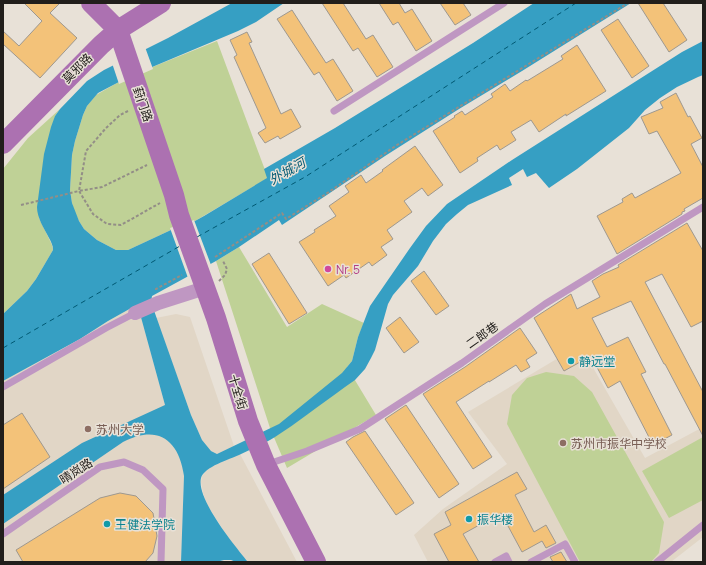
<svg xmlns="http://www.w3.org/2000/svg" width="706" height="565" viewBox="0 0 706 565" font-family="Manrope,'Noto Sans SC',sans-serif">
<style>
.built{fill:#e1d6c6}
.green{fill:#bfd196}
.water{fill:#369fc3}
.pier{fill:#e8e1d7}
.lines{fill:none;stroke-linecap:round;stroke-linejoin:round}
.ferry{stroke:#005973;stroke-width:1;stroke-dasharray:5 4;stroke-linecap:butt}
.building{fill:#f3c279;stroke:#9e988f}
.path{stroke:#938e87;stroke-width:2;stroke-dasharray:3 2;stroke-linecap:butt}
.service{stroke:#bf97c2;stroke-width:7}
.minor{stroke:#bf97c2;stroke-width:14}
.secondary{stroke:#ac71b1;stroke-width:20}
.hotel-dot{fill:#d1479c;stroke:#e8e1d7;stroke-width:1.5}
.culture-dot{fill:#0f9aa8;stroke:#e8e1d7;stroke-width:1.5}
.education-dot{fill:#8d6e63;stroke:#e8e1d7;stroke-width:1.5}
.labels{text-anchor:middle;dominant-baseline:central;stroke-width:3;stroke-linejoin:round;paint-order:stroke}
.street-label{font-size:12px;fill:#211e1b;stroke:#e8e1d7}
.hotel-label{font-size:12px;fill:#b23c85;stroke:#e8e1d7;text-anchor:start}
.culture-label{font-size:12px;fill:#0d838f;stroke:#e8e1d7;text-anchor:start}
.education-label{font-size:12px;fill:#785e54;stroke:#e8e1d7;text-anchor:start}
.water-label{font-size:13px;font-style:italic;fill:#005973;stroke:#e8e1d7}
</style>
<rect width="100%" height="100%" fill="#e8e1d7"/>
<!-- built -->
<path class="built" d="M133,307L139,310L165,405L181,453L184,476L181,562H3V381L80,339L108,321Z
M176,314L190,317L234,446L220,453L217,454L211,451L207,448L202,440L191,415L156,318Z
M580,345L645,458L703,427V537L671,562H428L414,535L443,509L507,464L468,412Z
M240,454L297,562H248L229,539L208,506L203,493L201,482L202,476L207,470L213,466Z"/>
<!-- green -->
<path class="green" d="M217,41L268,178L195,221L171,230L128,250H116L97,240L84,229L79,221L74,211L72,203L70,190L72,155L75,141L83,115L87,106L96,95L117,83L145,70Z
M60,109L55,116L39,218L52,245L53,250L36,279L27,291L3,314V169L28,138Z
M239,247L287,327L322,304L364,323L358,337L352,361L347,367L376,415L287,468L270,428L216,261Z
M546,372L574,376L592,392L664,522L659,553L651,562H580L507,424L512,395L527,378Z
M703,437V500L669,518L642,471Z"/>
<!-- water -->
<path class="water" d="M232,3H284L256,22L238,31L145,70L117,83L98,93L87,106L83,115L75,141L72,155L70,190L72,203L79,221L84,229L97,240L116,250H128L171,230L195,221L204,216L267,178L264,169L335,128L473,43L534,3H631L522,71L459,109L385,156L282,225L279,220L239,247L216,261L152,296L151,302L191,415L202,440L211,451L217,454L279,424L342,373L352,361L358,337L370,306L410,248L426,226L447,204L512,160L682,52L703,41V75L698,77L677,87L660,98L645,110L629,128L577,169L549,188L536,173L527,177L523,169L509,178L512,185L468,205L457,214L446,224L433,241L418,266L393,295L388,304L375,350L371,358L365,369L355,380L345,387C333,396 320,405 308,414C297,422 286,430 275,437C264,444 251,449 239,455C230,459 204,467 201,478C196,499 235,546 248,562H236L231,560H224L216,562H181L184,476C179,439 157,424 123,442L3,524V495L82,443L165,405L139,310L133,307L108,321L80,339L3,381V314L27,291L36,279L53,250C53,245 51,242 49,238C44,228 37,218 37,207L44,154L51,127L55,116L60,109L87,81L104,70L168,38Z"/>
<!-- pier -->
<path class="pier" d="M145,47L153,69L119,84L112,63Z
M194,220L211,265L188,278L170,228Z"/>
<g class="lines">
<!-- ferry -->
<path class="ferry" d="M197,237L305,177L576,3
M3,348L180,246"/>
</g>
<!-- building -->
<path class="building" d="M24,3H60L50,13L77,38L40,78L3,44V31L19,46L42,21Z
M322,3H343L366,39L373,35L393,67L377,77L358,48L353,51Z
M379,3H399L405,13L412,9L432,41L416,51L398,22L393,25Z
M440,3H463L471,15L455,25Z
M638,3H663L687,40L669,52Z
M292,10L326,63L333,59L353,91L337,101L319,72L314,75L277,19Z
M618,19L649,66L632,78L601,30Z
M247,32L252,42L249,43L281,114L291,109L301,127L280,139L278,136L265,143L258,133L266,128L234,57L237,55L230,40Z
M577,45L606,91L566,116V114L539,132L531,120L511,132L516,140L500,150L497,145L477,158L478,161L460,173L433,131L455,117L454,116L462,111L465,115L493,97L491,94L505,84L510,91L526,80L527,81L563,59L561,56Z
M676,93L688,117L690,116L702,138L691,144L703,167V198L684,209L685,211L682,212V214L617,254L597,216L623,202L622,199L632,193L635,198L681,173L657,131L649,134L641,117L663,108L660,102Z
M415,146L443,185L428,196L422,188L404,201L412,212L387,230L393,239L381,247L387,255L372,266L369,262L346,278L344,275L328,286L299,242L315,232L314,230L336,216L329,206L349,192L345,186L361,175L366,183L383,171L382,170Z
M687,223L703,251V321L691,327L662,274L645,282L703,392V436L665,364H664L631,301L592,318L607,347L628,337L646,372L641,374L672,435L653,445L620,381L608,388L591,356L564,371L534,318L571,294L577,309L600,297L592,281L603,274L619,267L618,265Z
M269,253L307,313L289,324L252,264Z
M424,271L449,306L436,315L411,281Z
M400,317L419,342L404,353L386,328Z
M520,328L537,353L526,360L530,367L521,372L516,365L489,382V381L456,402L492,457L473,469L423,394L465,367Z
M406,405L459,484L439,498L385,419Z
M22,413L50,457L3,489V425Z
M365,431L414,503L396,515L346,442L353,437Z
M517,472L527,489L515,495L534,532L546,525L556,543L546,548L542,541L522,552L501,513L463,534L479,562H449L434,534L451,525L445,512Z
M120,493L136,496L153,513L157,536L153,553L145,562H23L16,550L100,498Z
M561,552L567,562H553L550,557Z"/>
<g class="lines">
<!-- path -->
<path class="path" d="M128,111L120,115L106,128L86,151L79,191L102,187L147,165
M21,205L79,191L93,214L107,224L121,225L160,203
M215,257L282,213L286,219L329,192L397,145L628,3
M219,281L225,275L227,269L223,261
M156,290V289L182,275"/>
<!-- service -->
<path class="service" d="M334,111L504,3
M3,387L106,328L135,313
M268,464L307,451L360,429L462,363L545,304L703,207
M3,534L100,467L124,462L143,470L163,489L161,562
M495,562L506,556L509,562
M531,562L565,544L575,562
M657,562L703,525"/>
<!-- minor -->
<path class="minor" d="M135,313L158,303L205,288"/>
<!-- secondary -->
<path class="secondary" d="M91,3L118,30L174,195L179,215L216,318L248,421L266,465L316,562
M3,144L101,45L118,30L161,3"/>
</g>
<!-- markers -->
<circle class="hotel-dot" cx="328" cy="269" r="4"/>
<g class="culture-dot">
<circle cx="571" cy="361" r="4"/>
<circle cx="469" cy="519" r="4"/>
<circle cx="107" cy="524" r="4"/>
</g>
<g class="education-dot">
<circle cx="88" cy="429" r="4"/>
<circle cx="563" cy="443" r="4"/>
</g>
<g class="labels">
<!-- street labels -->
<g class="street-label">
<text transform="translate(77 68) rotate(-45)">莫邪路</text>
<text transform="translate(143 104) rotate(71)">葑门路</text>
<text transform="translate(482 335) rotate(-35)">二郎巷</text>
<text transform="translate(238 392) rotate(73)">十全街</text>
<text transform="translate(76 471) rotate(-33)">晴岚路</text>
</g>
<!-- hotel labels -->
<g class="hotel-label">
<text x="336" y="269">Nr. 5</text>
</g>
<!-- culture labels -->
<g class="culture-label">
<text x="579" y="361">静远堂</text>
<text x="477" y="519">振华楼</text>
<text x="115" y="524">王健法学院</text>
</g>
<!-- education labels -->
<g class="education-label">
<text x="96" y="429">苏州大学</text>
<text x="571" y="443">苏州市振华中学校</text>
</g>
<!-- water labels -->
<g class="water-label">
<text transform="translate(287 171) rotate(-30)">外城河</text>
</g>
</g>
<!-- border -->
<rect width="706" height="565" fill="none" stroke="#211e1b" stroke-width="8"/>
</svg>
